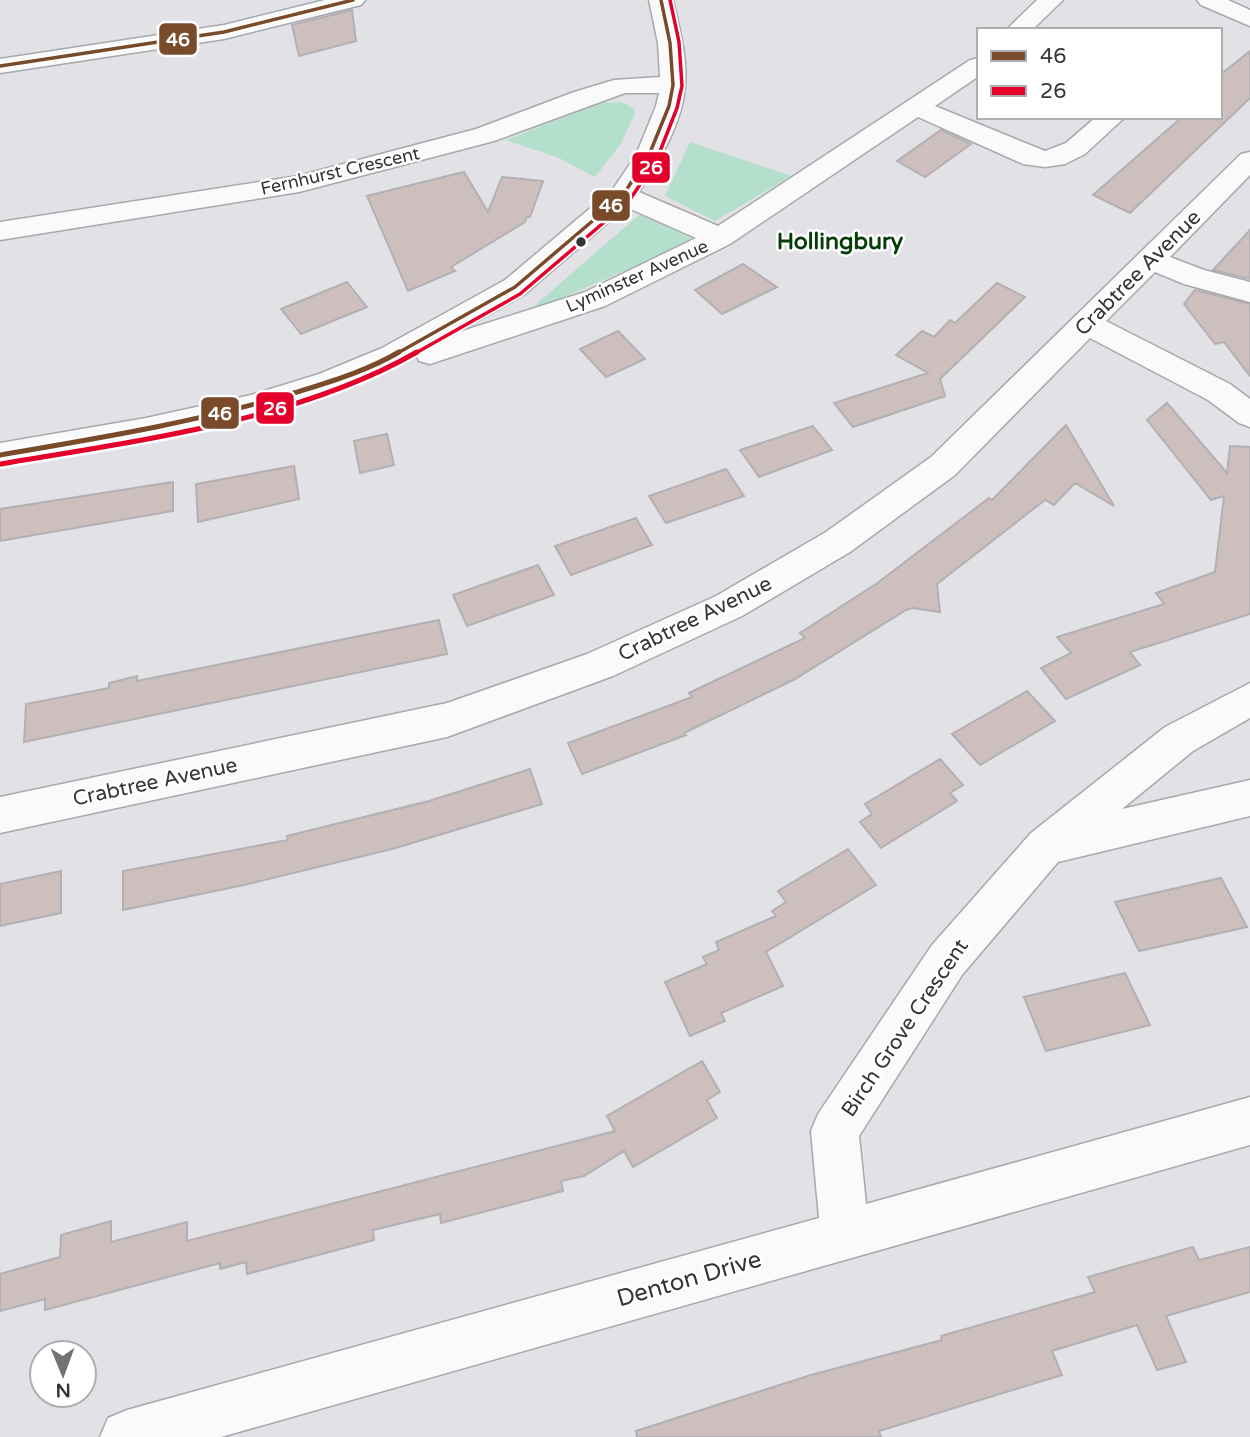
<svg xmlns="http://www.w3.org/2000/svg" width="1250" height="1437" viewBox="0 0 1250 1437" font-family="'Varela Round',sans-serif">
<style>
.green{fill:#b4dfcd}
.building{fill:#cdbfbe;stroke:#b2b0b2;stroke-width:2}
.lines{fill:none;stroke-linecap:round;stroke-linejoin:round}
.minor-casing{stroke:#a7a8ac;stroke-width:3}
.minor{fill:#fafafb;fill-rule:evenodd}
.bus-1-far1-casing{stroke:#fff;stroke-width:7}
.bus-1-casing{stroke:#fff;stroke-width:10}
.bus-2-far1-casing{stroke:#fff;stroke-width:7}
.bus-2-casing{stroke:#fff;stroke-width:10}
.bus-1-far1{stroke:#7a4b2a;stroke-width:3.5}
.bus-1{stroke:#7a4b2a;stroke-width:5}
.bus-2-far1{stroke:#e4002b;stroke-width:3.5}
.bus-2{stroke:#e4002b;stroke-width:5}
.bus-dot{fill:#353539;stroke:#fff;stroke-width:2.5}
.labels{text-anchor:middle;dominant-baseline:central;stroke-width:5;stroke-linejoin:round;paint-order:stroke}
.far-street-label{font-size:18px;fill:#353539;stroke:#fff}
.street-label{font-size:21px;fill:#353539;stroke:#fff}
.far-district-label{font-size:23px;font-weight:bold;fill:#043d07;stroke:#fff}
.near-street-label{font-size:24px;fill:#353539;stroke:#fff}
.line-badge{stroke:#fff;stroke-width:2.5}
.badge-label{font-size:19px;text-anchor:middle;font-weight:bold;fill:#fff}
</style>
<rect width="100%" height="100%" fill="#e1e1e6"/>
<!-- green -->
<path class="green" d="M622,102L634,109L635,114L620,145L595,177L559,158L506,140L600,103Z
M690,142L791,176L715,221L665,196Z
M640,214L695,240L525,314Z"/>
<!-- building -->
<path class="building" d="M352,10L356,41L299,56L292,25Z
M1250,51V98L1130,213L1093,195L1182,117H1220V75Z
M941,130L971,144L925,177L897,161Z
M464,172L488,212L502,177L543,181L530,217H527L525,222L451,267L455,271L408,291L367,196Z
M1250,230V279L1213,270Z
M743,264L777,287L722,314L695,290Z
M347,282L367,307L301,334L281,309Z
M997,283L1025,297L940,379L945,396L853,427L834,403L928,373L896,355L922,331L934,337L950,320L955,323Z
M1195,290L1250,304V376L1224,342L1215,344L1184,304Z
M618,331L645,359L606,377L580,349Z
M1167,403L1227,473L1230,446L1250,447V614L1130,652L1140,665L1066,699L1041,668L1071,653L1057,637L1164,604L1156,593L1215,572L1224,496L1211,500L1147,420Z
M1066,425L1114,506L1075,483L1054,505L1045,500L937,584L940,612L912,608L906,610L795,679L684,733L686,735L582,774L568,743L692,697L689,693L805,638L800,633L876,584L989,498L992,500Z
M813,426L832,450L759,477L740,450Z
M387,434L394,465L360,473L354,441Z
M294,466L299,499L198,522L196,484Z
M726,469L744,496L666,523L649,496Z
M173,482V511L0,541V509Z
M636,518L652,545L571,575L555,546Z
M538,565L554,595L467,626L453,595Z
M439,620L447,654L24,742L26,704L109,688V683L137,676V681Z
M1027,691L1055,721L980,765L952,734Z
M940,759L963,785L950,793L957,801L881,848L860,822L872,814L865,804Z
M530,769L542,804L392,849L244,885L123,910V871L288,840L287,836L429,801Z
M848,849L876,885L766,952L783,986L721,1013L725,1021L690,1036L665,982L707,964L703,957L719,950L716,942L776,916L772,911L786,902L778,891Z
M61,871V913L0,926V884Z
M1221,878L1247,927L1139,951L1115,902Z
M1125,973L1150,1025L1046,1051L1024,997Z
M702,1061L720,1092L707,1100L717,1118L633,1167L624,1151L584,1176L561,1181L563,1191L441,1223L440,1214L373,1230L374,1240L247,1274L246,1262L220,1269V1263L45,1310V1299L0,1311V1274L60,1257L61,1235L111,1221V1242L187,1222V1241L615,1131L607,1116Z
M1193,1247L1199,1260L1250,1247V1292L1166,1316L1186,1362L1157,1370L1137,1325L1052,1351L1062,1375L879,1431L881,1437H637L636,1431L723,1403L811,1375L942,1340L941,1336L1095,1292L1088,1277Z"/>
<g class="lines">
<!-- minor casing -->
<g class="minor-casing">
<path id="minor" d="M325,0H365L361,5L224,39L0,73V59L224,25Z
M649,0H673C679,28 688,58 685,87C682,125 659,160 639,192L718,226L970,60L979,58V76L935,106L1045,151L1066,143L1096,117H1125L1085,154L1065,164L1045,167L1023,164L918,117L730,244L605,306L430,364L419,361L417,356C380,377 338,391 298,403C200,433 100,450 0,467V443L146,418L251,395L319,374L382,348L505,280L613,189L636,155L656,106L659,93H625L494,141L299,192L0,240V222L298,176L476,129L574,92L614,80L660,77L658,43ZM626,207L696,238L585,292L456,333L525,294Z
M1037,0H1063L1032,30H1006Z
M1197,0H1228L1250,10V26L1201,5Z
M1250,152V175L1170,257L1204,270L1250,282V302L1184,284L1155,272L1106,321L1230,384L1250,399V427L1239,423L1208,400L1090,338L955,475L850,552L742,616L613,676L447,737L0,833V797L447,703L587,654L716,596L826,532L931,457L1241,154Z
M1250,683V718L1193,751L1122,809L1250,780V816L1058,862L962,975L859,1136L866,1204L1250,1097V1145L221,1437H100L108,1418L127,1410L819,1218L811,1131L818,1114L932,945L1031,833L1165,727Z"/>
</g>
<!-- minor -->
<use href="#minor" class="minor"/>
<!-- bus-1-far1 casing -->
<g class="bus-1-far1-casing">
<path id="bus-1-far1" d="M0,66L224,32L353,0
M396,354L515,287L623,195L649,155L669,106L673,85L670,43L661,0"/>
</g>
<!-- bus-1 casing -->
<g class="bus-1-casing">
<path id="bus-1" d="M0,455C99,438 198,422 294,393C329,382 367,371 399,352"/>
</g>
<!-- bus-2-far1 casing -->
<g class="bus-2-far1-casing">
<path id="bus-2-far1" d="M414,354L520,294L629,201L657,159L677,108L682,86L679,42L670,0"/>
</g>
<!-- bus-2 casing -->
<g class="bus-2-casing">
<path id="bus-2" d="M1,464C136,441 297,421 417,352"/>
</g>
<!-- bus-1-far1 -->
<use href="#bus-1-far1" class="bus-1-far1"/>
<!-- bus-1 -->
<use href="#bus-1" class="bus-1"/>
<!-- bus-2-far1 -->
<use href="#bus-2-far1" class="bus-2-far1"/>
<!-- bus-2 -->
<use href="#bus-2" class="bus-2"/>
</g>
<!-- markers -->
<circle class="bus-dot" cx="581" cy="242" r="6"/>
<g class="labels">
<!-- far-street labels -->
<g class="far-street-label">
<text transform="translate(340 171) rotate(-13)">Fernhurst Crescent</text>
<text transform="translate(637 276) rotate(-24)">Lyminster Avenue</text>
</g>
<!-- street labels -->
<g class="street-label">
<text transform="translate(1138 273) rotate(-45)">Crabtree Avenue</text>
<text transform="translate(695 619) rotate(-26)">Crabtree Avenue</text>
<text transform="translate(155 782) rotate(-12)">Crabtree Avenue</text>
<text transform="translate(905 1028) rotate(-56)">Birch Grove Crescent</text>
</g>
<!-- far-district labels -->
<g class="far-district-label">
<text x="840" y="242">Hollingbury</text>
</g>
<!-- near-street labels -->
<g class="near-street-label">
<text transform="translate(689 1279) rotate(-16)">Denton Drive</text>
</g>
</g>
<g class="line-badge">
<rect x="158" y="22" width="40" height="34" rx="7" fill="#7a4b2a"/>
<rect x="631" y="151" width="40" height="33" rx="7" fill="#e4002b"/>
<rect x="591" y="189" width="40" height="33" rx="7" fill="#7a4b2a"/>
<rect x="255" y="391" width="40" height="34" rx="7" fill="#e4002b"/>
<rect x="200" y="396" width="40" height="34" rx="7" fill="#7a4b2a"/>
</g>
<g class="badge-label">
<text x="178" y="46">46</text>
<text x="651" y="174">26</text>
<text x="611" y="212">46</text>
<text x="275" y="415">26</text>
<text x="220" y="420">46</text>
</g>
<!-- legend -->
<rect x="977" y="28" width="245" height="91" fill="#ffffff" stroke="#aeaeb0" stroke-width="2"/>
<rect x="991" y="51" width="35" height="10" fill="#7a4b2a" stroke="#aeaeb0" stroke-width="2"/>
<text x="1040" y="63" font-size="21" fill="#353539">46</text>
<rect x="991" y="86" width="35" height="10" fill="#e4002b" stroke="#aeaeb0" stroke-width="2"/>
<text x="1040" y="98" font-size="21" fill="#353539">26</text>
<!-- north arrow -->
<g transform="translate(63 1374) rotate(179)"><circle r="33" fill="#ffffff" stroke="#aeaeb0" stroke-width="2"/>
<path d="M0-5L12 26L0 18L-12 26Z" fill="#717176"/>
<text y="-10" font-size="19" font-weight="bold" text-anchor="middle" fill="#353539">N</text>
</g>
</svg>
